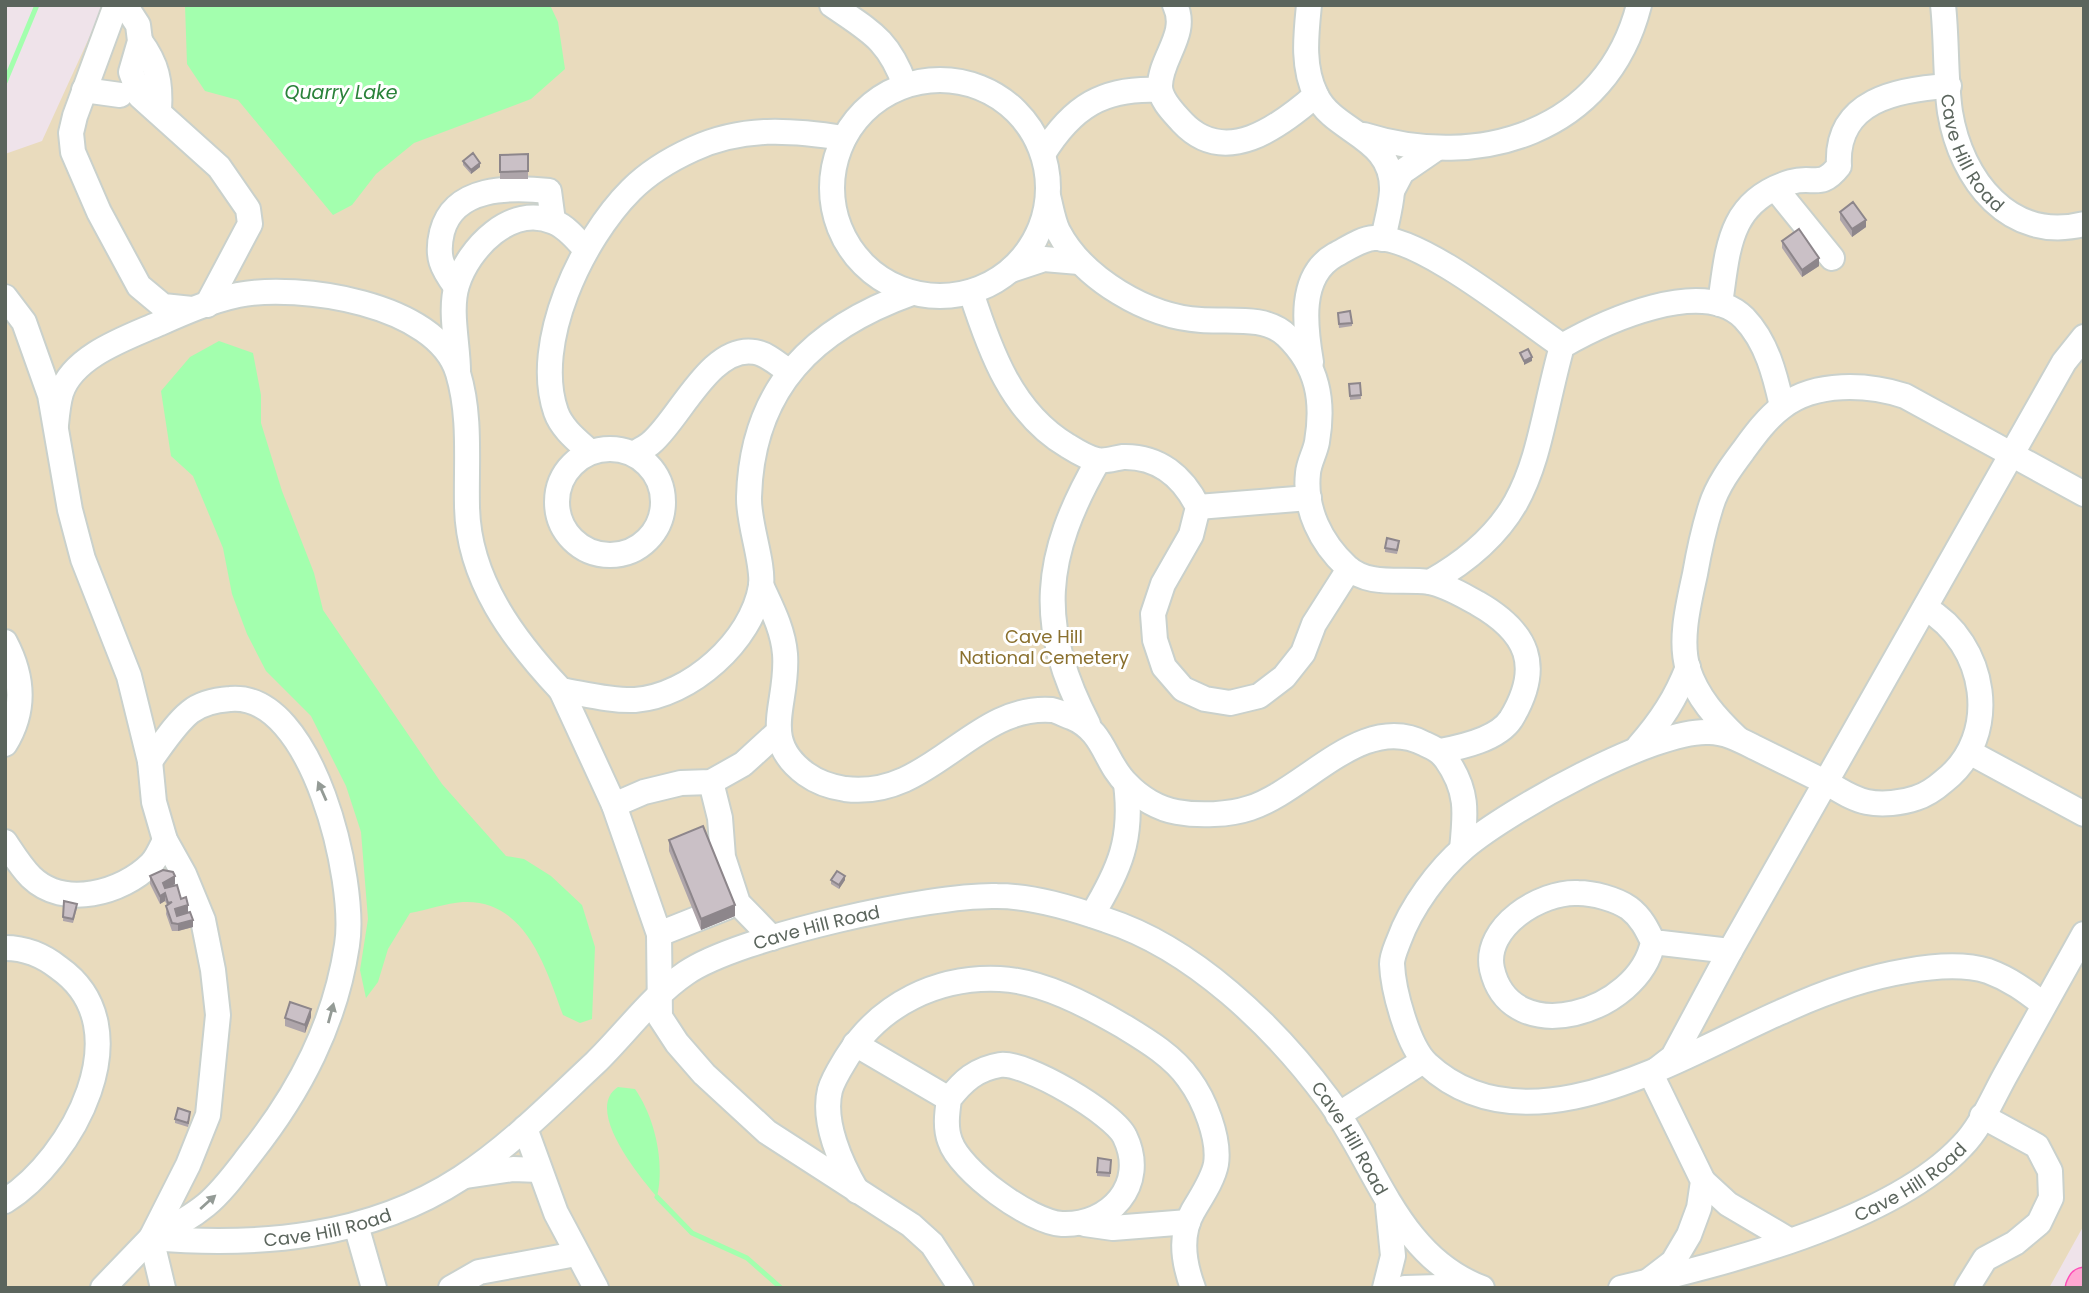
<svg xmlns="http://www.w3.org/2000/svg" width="2089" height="1293" viewBox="0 0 2089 1293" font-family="Poppins,sans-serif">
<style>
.green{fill:#e9dbbd}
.water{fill:#a3ffae}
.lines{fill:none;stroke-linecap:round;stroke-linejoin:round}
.stream{stroke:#a3ffae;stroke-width:5}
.minor-casing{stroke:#cad1cc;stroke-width:28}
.major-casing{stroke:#fe4db8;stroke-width:35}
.minor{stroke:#fff;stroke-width:24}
.major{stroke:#ffa8d2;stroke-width:32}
.wall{fill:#aea5aa}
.shaded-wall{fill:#8d868b}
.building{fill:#cac0c6;stroke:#8d868b;stroke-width:2}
.oneway{fill:#949b96}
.labels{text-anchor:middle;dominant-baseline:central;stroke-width:6;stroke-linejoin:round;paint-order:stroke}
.street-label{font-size:18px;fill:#5b655d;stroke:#fff}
.park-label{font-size:18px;fill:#8a702e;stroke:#fff}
.water-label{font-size:19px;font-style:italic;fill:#2a823a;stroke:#fff}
</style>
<rect width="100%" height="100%" fill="#efe3ea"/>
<!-- green -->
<path class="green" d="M104,5H2084V1225L2049,1288H5V154L42,141Z"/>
<!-- water -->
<path class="water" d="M185,5H550L558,22L565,69L531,99L414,143L376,174L352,205L333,215L238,100L205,91L187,64Z
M219,341L253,353L261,395V423L282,491L314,573L323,610L442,784L506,856L524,859L551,876L582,905L595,947L592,1019L580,1023L563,1015C546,969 526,899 463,902C446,903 427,910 410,913L388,949L378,982L366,998L360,970L368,919L361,832L346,786L311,716L266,671L247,634L232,594L223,548L193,476L171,456L161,391L190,357Z
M618,1087L635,1089C655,1118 665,1162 657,1197C638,1175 584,1109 618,1087Z"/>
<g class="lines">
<!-- stream -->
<path class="stream" d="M5,82L37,5
M657,1197L692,1233L747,1258L781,1288"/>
<!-- minor casing -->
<g class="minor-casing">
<g id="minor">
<path d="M116,5L75,116L71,133L73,152L99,212L139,286L163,306L192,309"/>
<path d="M125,5L138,25L140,41L131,72L140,96L219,167L248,209L250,224L207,305"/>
<path d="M832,5C871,32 888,39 905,85"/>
<path d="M1175,5C1189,34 1160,58 1160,86C1160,100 1174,113 1182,122C1225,168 1279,127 1316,95"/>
<path d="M1309,5C1306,35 1302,67 1316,95C1334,133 1394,136 1392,191C1391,207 1386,224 1383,239"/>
<path id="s1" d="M1943,5C1947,41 1945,77 1950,112C1961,180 2010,243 2084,224"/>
<path d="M140,41C157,64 161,82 159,111"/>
<circle cx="940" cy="188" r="108"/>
<path d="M84,90L120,95"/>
<path d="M1364,135C1479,171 1607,132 1639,5"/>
<path d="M1043,154C1072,107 1103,87 1160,90"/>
<path d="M1776,189L1832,258"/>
<path d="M1392,191L1402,172L1437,148"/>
<path d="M1048,196C1051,207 1053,221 1058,231C1083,279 1148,317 1201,320C1229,322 1266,315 1287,336C1318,366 1324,401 1317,442C1315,453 1309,462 1308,473C1304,509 1321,543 1347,567C1369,587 1402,578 1429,582C1446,585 1462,595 1477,603C1528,632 1543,666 1511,719C1498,739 1462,747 1440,751"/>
<path d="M1011,270L1044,259L1079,262"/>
<path d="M456,287C442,268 436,257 442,232C454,186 510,187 549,191L553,221"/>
<path d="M971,292C990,351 1012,413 1068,446C1076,451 1087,458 1097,460C1105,462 1115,458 1123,457C1159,456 1183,477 1198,507L1191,535L1163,584L1153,614L1155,640L1164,667L1183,689L1205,699L1230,703L1259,696L1284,677L1303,653L1314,624L1349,569"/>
<path d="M5,297L24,322L50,395L70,510L83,559L129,676L150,761L154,802L165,840L184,874L203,920L213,970L218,1015L208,1115L188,1165L151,1238L163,1288"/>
<path d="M1720,304C1728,249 1728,201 1791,182C1814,175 1820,190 1839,166C1835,100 1898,89 1949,86"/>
<path d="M1311,362C1305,327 1298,276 1335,255C1347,249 1360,239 1374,238C1420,235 1522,319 1562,346"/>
<path d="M458,371C458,345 449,310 457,285C468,249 511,203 554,222C567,227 577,240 586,250"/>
<path d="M56,425C57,414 58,403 61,393C73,356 126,338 158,324C183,313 210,301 238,295C298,283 437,303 458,373C471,416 466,462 467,506C468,579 513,639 561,690C585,694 611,701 635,700C690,696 752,641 761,586C764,563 748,523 749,497C752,387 814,328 912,293"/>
<circle cx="610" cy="502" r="53"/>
<path d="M590,452C578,441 562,429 556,412C532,343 582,239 631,190C648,173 671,159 693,149C743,126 791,130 844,138"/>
<path d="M634,454C639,450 647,447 652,442C680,418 711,344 755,352C767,354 778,364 788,371"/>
<path d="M1198,507L1309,498"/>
<path d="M1430,582C1540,520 1532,454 1562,346C1604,322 1702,276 1744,318C1767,342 1775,375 1782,406"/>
<path d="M761,585C771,607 783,629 785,654C789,704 758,739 806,774C817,782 832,787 845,789C931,800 972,704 1052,710C1058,711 1065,715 1071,717C1105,731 1104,762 1127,784C1140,798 1159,809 1177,812C1199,816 1229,815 1250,808C1306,790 1363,711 1425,744C1434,748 1440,751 1446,759C1468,790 1466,812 1462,849"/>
<path d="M1925,608C1987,643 2002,736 1944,781C1936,788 1926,795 1916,798C1902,803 1882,805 1867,802C1851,799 1837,788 1823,781C1801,770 1778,759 1756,748C1742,741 1726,732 1709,732C1654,729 1509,810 1465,847C1438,870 1411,907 1399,940C1396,948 1392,956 1392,964C1393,990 1408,1046 1427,1064C1527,1157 1682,1055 1781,1012C1820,994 1864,978 1906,971C1933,966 1962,963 1988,971C2010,979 2026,991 2044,1005"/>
<path d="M5,642C23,676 26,710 5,744"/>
<path d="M561,690L614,805L659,934L660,1017L677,1043L704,1074L767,1132L911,1225L932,1244L961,1288"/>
<path d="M1088,724C1036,625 1043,556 1098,461"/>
<path d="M1737,738C1716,718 1697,697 1688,669C1679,640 1689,602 1695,574C1699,551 1704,528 1711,506C1717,486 1731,467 1743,451C1754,436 1767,418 1782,407C1815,381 1868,384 1905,396L2084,494"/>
<path d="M1639,746C1661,721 1676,698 1688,667"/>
<path d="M1971,753L2084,814"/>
<path d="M150,761C162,745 175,724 190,712C201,703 216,700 230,699C313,691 357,883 347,945C335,1024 300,1091 251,1153C237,1171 223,1191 206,1205C189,1219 171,1228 152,1238"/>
<path d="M711,782L720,818L723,857L738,903L772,938"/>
<path d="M614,805L644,792L681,783L711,782L743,764L777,733"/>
<path d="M5,842C13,854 21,867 31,877C64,909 122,893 151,864C157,858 161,848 165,840"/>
<path d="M1092,915C1120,869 1133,838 1126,784"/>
<path d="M659,934L727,907"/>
<path d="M1653,942C1639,1013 1511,1052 1492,969C1483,927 1541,891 1578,893C1593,893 1616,899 1629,908C1641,917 1647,929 1653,942L1730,951"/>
<path d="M5,948C26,948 44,956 59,968C144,1028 72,1159 5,1201"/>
<path d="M855,1044L949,1099C947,1113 945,1128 950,1141C960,1171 1030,1222 1062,1224C1109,1226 1148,1185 1125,1137C1115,1114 1025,1061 1000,1065C976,1069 963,1081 949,1099"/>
<path d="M1338,1115L1423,1061"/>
<path d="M525,1128L556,1213L596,1288"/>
<path d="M466,1176L513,1169L539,1170"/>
<path d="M1703,1181L1728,1204L1789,1240"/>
<path d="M857,1191C841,1164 822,1122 830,1090C833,1079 841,1067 847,1057C880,1004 938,976 1000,979C1042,981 1087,1005 1123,1026C1146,1040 1173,1056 1189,1079C1204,1099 1220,1138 1216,1164C1213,1180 1201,1197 1193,1211C1179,1235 1184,1264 1193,1288"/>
<path d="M1085,1224L1113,1228L1188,1222"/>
<path d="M356,1225L374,1288"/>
<path id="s2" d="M103,1288L151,1238C258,1247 369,1238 461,1178C510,1146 552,1103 595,1063C625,1034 652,996 686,973C738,937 932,894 997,896C1033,896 1072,908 1106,920C1193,948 1274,1026 1328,1099C1376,1164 1398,1257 1482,1288"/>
<path d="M451,1288L479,1272L576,1254"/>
<path d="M1385,1288L1393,1256L1388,1206"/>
<path d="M1405,1288L1474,1286"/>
<path id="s3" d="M1621,1288C1721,1264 1890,1223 1962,1146C1981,1127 1993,1097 2006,1074C2032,1027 2058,981 2084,934"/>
<path d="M1655,1288L1647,1282L1673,1262L1689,1235L1699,1208L1703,1181L1651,1074L1673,1057L1730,951L2064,362L2084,337"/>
<path d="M1967,1288L1985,1259L2015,1243L2039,1223L2051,1198L2050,1171L2037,1146L1982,1116"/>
</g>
</g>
<!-- major casing -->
<g class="major-casing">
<path id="major" d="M2082,1288L2084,1284"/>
</g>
<!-- minor -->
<use href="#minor" class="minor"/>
<!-- major -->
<use href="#major" class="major"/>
</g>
<!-- wall -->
<path class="wall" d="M528,154V179H500V155Z
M463,161L480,167L471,174L463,165Z
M1840,212L1866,227L1852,237L1840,220Z
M1782,241L1819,266L1802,277L1782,248Z
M1338,317L1352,323V326L1339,328Z
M1360,383L1361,399L1350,400L1349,384Z
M1399,545L1397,554L1385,552V548Z
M669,840L735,916L701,930L669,851Z
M150,876L175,884L169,887L181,899L188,913L193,927L178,931H172L166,914L167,905L165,901L160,904L150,884Z
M831,880H845L839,889L831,884Z
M64,901L77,908L73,923L63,921Z
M311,1017L305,1033L285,1026V1018Z
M190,1115L188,1127L175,1123V1119Z
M1111,1160L1110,1177L1097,1176V1172Z"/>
<!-- shaded-wall -->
<path class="shaded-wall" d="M480,163V167L471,174V170Z
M1866,220V227L1852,237V229Z
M1819,258V266L1802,277V270Z
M1532,357V361L1524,365V361Z
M175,876V884L163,890V883Z
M845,876V880L839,889V885Z
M165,893V901L160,904V896Z
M188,905V913L175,917V909Z
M735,905V916L701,930V919Z
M193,920V927L178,931V924Z
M311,1009V1017L305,1033V1025Z"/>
<!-- building -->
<path class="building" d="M473,153L480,163L471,170L463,161Z
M528,154V171L500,172V155Z
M1853,202L1866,220L1852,229L1840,212Z
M1799,229L1819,258L1802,270L1782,241Z
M1350,311L1352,323L1339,324L1338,313Z
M1528,349L1532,357L1524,361L1520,353Z
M1360,383L1361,395L1350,396L1349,384Z
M1387,538L1399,541L1397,550L1385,548Z
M703,826L735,905L701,919L669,840Z
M163,870L173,872L175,876L163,883L165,888L177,885L181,899L186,897L188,905L175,909L177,916L190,912L193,920L178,924L172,923L166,906L172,902L168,903L165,893L160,896L150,876Z
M837,871L845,876L839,885L831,880Z
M64,901L77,904L73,919L63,917Z
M290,1002L311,1009L305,1025L285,1018Z
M178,1108L190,1112L188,1123L175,1119Z
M1098,1158L1111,1160L1110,1173L1097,1172Z"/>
<!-- one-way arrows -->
<defs><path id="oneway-solid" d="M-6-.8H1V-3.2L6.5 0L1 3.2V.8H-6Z" transform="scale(1.75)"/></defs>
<g class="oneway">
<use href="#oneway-solid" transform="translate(322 791) rotate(-114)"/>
<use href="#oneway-solid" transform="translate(331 1013) rotate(-75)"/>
<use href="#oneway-solid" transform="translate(208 1202) rotate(-42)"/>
</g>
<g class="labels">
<!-- street labels -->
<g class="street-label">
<text stroke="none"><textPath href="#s1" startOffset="154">Cave Hill Road</textPath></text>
<text stroke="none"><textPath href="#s2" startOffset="835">Cave Hill Road</textPath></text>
<text stroke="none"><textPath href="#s2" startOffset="1465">Cave Hill Road</textPath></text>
<text stroke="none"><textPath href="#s3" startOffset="310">Cave Hill Road</textPath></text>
<text stroke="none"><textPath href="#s2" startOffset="247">Cave Hill Road</textPath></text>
</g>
<!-- park labels -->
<g class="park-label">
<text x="1044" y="636">Cave Hill<tspan x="1044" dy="21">National Cemetery</tspan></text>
</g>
<!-- water labels -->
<g class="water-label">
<text x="341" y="92">Quarry Lake</text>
</g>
</g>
<!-- border -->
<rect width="2089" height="1293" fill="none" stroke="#5b655d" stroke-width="14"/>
</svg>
